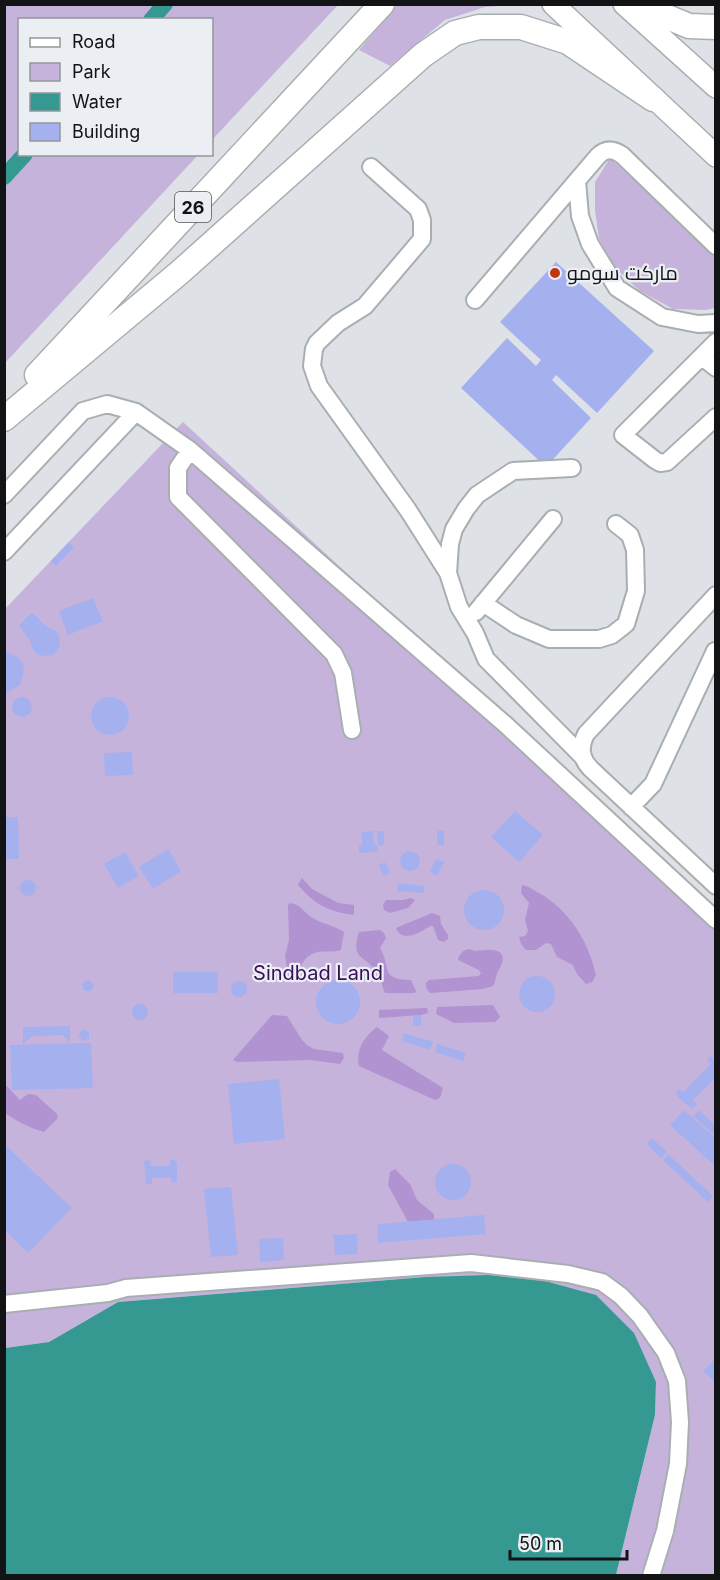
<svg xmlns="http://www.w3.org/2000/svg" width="720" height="1580" viewBox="0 0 720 1580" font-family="Inter,Cairo,sans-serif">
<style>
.green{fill:#c6b3dc}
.forest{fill:#b093d0}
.water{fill:#369991}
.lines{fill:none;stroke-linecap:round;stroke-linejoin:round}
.canal{stroke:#369991;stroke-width:16}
.building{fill:#a5b0ef}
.minor-casing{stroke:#a9aeb2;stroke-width:20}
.major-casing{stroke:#a9aeb2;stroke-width:24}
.highway-casing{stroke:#a9aeb2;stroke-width:27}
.minor{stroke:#fff;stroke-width:16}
.major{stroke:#fff;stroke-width:21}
.highway{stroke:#fff;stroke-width:24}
.poi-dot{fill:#c0360f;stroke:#ebeff4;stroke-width:2}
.labels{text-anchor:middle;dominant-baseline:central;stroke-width:4.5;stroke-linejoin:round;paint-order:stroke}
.shield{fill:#ebeff4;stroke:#525557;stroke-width:1.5}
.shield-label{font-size:18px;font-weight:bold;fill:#111314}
.poi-label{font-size:20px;fill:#111314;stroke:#ebeff4;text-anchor:start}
.park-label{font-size:20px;fill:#391058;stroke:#ebeff4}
</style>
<rect width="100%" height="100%" fill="#dee2e7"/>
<!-- green -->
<path class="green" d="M5,4L338,5L212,140V20H20V154L198,155L5,363Z
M397,5L514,4L515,5L485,7L445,20L390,66L359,50Z
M610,158L715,255V308L706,310L673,309L640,291L616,269L599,239L595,210V182Z
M183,422L715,913V1575H616L655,1415L656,1382L425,1277L118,1302L49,1342L5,1348L4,610Z"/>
<!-- forest -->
<path class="forest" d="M302,878L312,889L338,903L354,905V915C327,911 315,905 298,885Z
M522,885C529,886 533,890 539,893C569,910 589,942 596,975L592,982L586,984L577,974L573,965L557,957L551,944L546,943L536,950H526L521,944L519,937L525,936L528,931L525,920L529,903L521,893Z
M411,898L415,900L408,908L390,913L384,910L383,905L386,900H403Z
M290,903C300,904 303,911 311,917C321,924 334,925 344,932L341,950C330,954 320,948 309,956C298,963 304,975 287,969L285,956L289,940L288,905Z
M432,913L440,916L441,924L448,935V939L444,942L438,940L433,926H430C420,933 402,943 396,928Z
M380,930L384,933L386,938L380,948C392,969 379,979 411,980L416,991L415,993H385C382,987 381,976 376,971C364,955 350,959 359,932Z
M469,949C478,953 484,949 493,950C512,953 498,969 496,977C495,980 495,983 493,986L483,989L430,993L426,988V983L429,980L479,976L481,973L479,970L458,960C459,954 463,950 469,949Z
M493,1005L500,1017L495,1022L454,1023L436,1014L437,1007Z
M427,1008L428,1013L421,1015L379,1018V1010Z
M272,1015L287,1016L302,1040L307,1045L314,1049L343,1053L344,1058L340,1064L311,1060L237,1062L233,1060Z
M377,1027L389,1036L382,1050L443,1088L440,1098L435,1100L359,1066C355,1050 365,1036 377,1027Z
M5,1084L20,1100L28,1094L36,1095L57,1114L58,1118L44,1132C29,1128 17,1121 5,1113Z
M395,1169L410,1184L417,1200L434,1214V1220L408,1222L388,1185L390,1172Z"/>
<!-- water -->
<path class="water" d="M490,1275L545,1281L596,1295L634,1333L656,1382L655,1415L616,1575H5V1348L49,1342L118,1302L425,1277Z"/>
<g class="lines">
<!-- canal -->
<path class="canal" d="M151,20L165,4
M4,177L25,154"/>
</g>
<!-- building -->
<path class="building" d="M556,262L654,351L597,413L556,375L552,380L591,418L546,467L461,388L507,338L536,366L541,360L500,322Z
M69,542L74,547L56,566L51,561Z
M93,598L103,621L68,635L59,611Z
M32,612L46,626L56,631L59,635L60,643L58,650L52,655L43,656L37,654L33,650L30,641L19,625Z
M4,651L18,657L23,663L24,671L20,685L6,693L4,692Z
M12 707a10 10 0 1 1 20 0a10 10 0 1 1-20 0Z
M91 716a19 19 0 1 1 38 0a19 19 0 1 1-38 0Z
M132,752L133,775L105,776L104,753Z
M515,811L543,835L519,862L491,837Z
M4,817H18L19,859H4Z
M373,831L374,845H378V852L359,853V845H362V832Z
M377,831H384V845H378Z
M437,831H444V845H437Z
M168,849L181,871L153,889L139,867Z
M400 861a10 10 0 1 1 20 0a10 10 0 1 1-20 0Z
M125,852L139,876L118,888L104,864Z
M436,859L444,862L437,876L430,872Z
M385,862L390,873L383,876L379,865Z
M20 888a8 8 0 1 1 16 0a8 8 0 1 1-16 0Z
M398,883L425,886L424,893L397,891Z
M464 910a20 20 0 1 1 40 0a20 20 0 1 1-40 0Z
M173,972H218V993H173Z
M519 994a18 18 0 1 1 36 0a18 18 0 1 1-36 0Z
M316 1002a22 22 0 1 1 44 0a22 22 0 1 1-44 0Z
M88,980L94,985L91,991H84L82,984Z
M231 989a8 8 0 1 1 16 0a8 8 0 1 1-16 0Z
M132 1012a8 8 0 1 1 16 0a8 8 0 1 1-16 0Z
M413,1015H421V1026H413Z
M70,1026V1043L63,1035L32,1036L23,1045V1027Z
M83,1029L89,1031V1039L83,1041L78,1035Z
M404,1033L433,1042L430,1050L402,1041Z
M91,1043L93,1088L12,1090L10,1045Z
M437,1044L466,1053L463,1061L435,1052Z
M710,1056L716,1062V1077L693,1100L697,1104L692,1109L678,1097L676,1092L679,1089L683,1092L711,1064L707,1061Z
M279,1079L285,1139L234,1144L228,1084Z
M684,1110L716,1139V1167L670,1125Z
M699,1110L716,1126V1137L693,1116Z
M652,1138L667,1152L661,1158L646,1144Z
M4,1144L72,1208L28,1253L4,1229Z
M668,1154L713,1196L708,1202L663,1160Z
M174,1159L177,1163V1182L172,1183L171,1178H152V1184H146L144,1162L146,1160L150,1161L151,1166H170V1160Z
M435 1182a18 18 0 1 1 36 0a18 18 0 1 1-36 0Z
M231,1187L238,1255L211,1257L204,1189Z
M484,1215L486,1234L378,1243V1224Z
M357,1234L358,1254L335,1255L333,1235Z
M283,1238L284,1260L260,1262L259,1239Z
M716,1358V1383L703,1371Z"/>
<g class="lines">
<!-- minor casing -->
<g class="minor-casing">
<path id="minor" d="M371,167L418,209L422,220V239L365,306L338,323L317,343L314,349L312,366L319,386L408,510L448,573
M577,181L580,216L590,244L617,288L662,317L698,324L716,323
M475,300L598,156C606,148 613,149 622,155L716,246
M716,342L623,435L655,460L660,463L667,462L716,417
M702,357L716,368
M190,450L178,468V497L334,654L343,673L352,730
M572,468L513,471L477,495L466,509L454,529L450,544L448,573L459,607L475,633L486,659L583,757
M4,495L83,411L107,404L136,412L190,450L506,725L716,920
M4,552L136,412
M716,595L586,734C579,748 581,759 591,769L716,886
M483,603L516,625L549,639H599L612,635L626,624L636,591L635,550L630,535L616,524
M476,612L553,519
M631,807L653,784L715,651
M4,1304L108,1293L126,1288L471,1263L568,1274L602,1282L621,1296L640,1316L666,1353L677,1381L680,1422L678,1464L665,1531L651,1576"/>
</g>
<!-- major casing -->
<g class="major-casing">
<path id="major" d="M553,4L716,156
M624,4L716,87"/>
</g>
<!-- highway casing -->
<g class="highway-casing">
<path id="highway" d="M636,4L689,26L716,27
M37,375L382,4
M4,419L179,273L423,55L455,33L479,27H521L568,42L653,99"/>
</g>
<!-- minor -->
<use href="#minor" class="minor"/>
<!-- major -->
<use href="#major" class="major"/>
<!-- highway -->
<use href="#highway" class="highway"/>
</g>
<!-- markers -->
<circle class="poi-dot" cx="555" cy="273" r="6"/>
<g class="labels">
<!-- shield labels -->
<rect class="shield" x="175" y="192" width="36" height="30" rx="4.5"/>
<g class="shield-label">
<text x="193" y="207">26</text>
</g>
<!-- poi labels -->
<g class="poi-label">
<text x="567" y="273">ماركت سومو</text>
</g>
<!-- park labels -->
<g class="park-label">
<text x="318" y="973">Sindbad Land</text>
</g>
</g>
<!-- border -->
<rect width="720" height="1580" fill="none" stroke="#111314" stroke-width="12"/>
<!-- legend -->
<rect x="18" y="18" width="195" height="138" fill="#ebeff4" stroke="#94979a" stroke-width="1.5"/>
<rect x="30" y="38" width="30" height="9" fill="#ffffff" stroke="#94979a" stroke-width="1.5"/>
<text x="72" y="48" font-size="18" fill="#111314">Road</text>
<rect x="30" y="63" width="30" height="18" fill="#c6b3dc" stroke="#94979a" stroke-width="1.5"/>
<text x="72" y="78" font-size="18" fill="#111314">Park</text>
<rect x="30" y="93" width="30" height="18" fill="#369991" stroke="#94979a" stroke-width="1.5"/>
<text x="72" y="108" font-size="18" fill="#111314">Water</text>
<rect x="30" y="123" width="30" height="18" fill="#a5b0ef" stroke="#94979a" stroke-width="1.5"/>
<text x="72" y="138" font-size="18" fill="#111314">Building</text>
<!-- scale -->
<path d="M510 1550v9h117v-9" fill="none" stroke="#111314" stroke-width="3"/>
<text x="519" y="1550" font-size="18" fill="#111314" stroke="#ebeff4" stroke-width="4.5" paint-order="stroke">50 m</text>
</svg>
